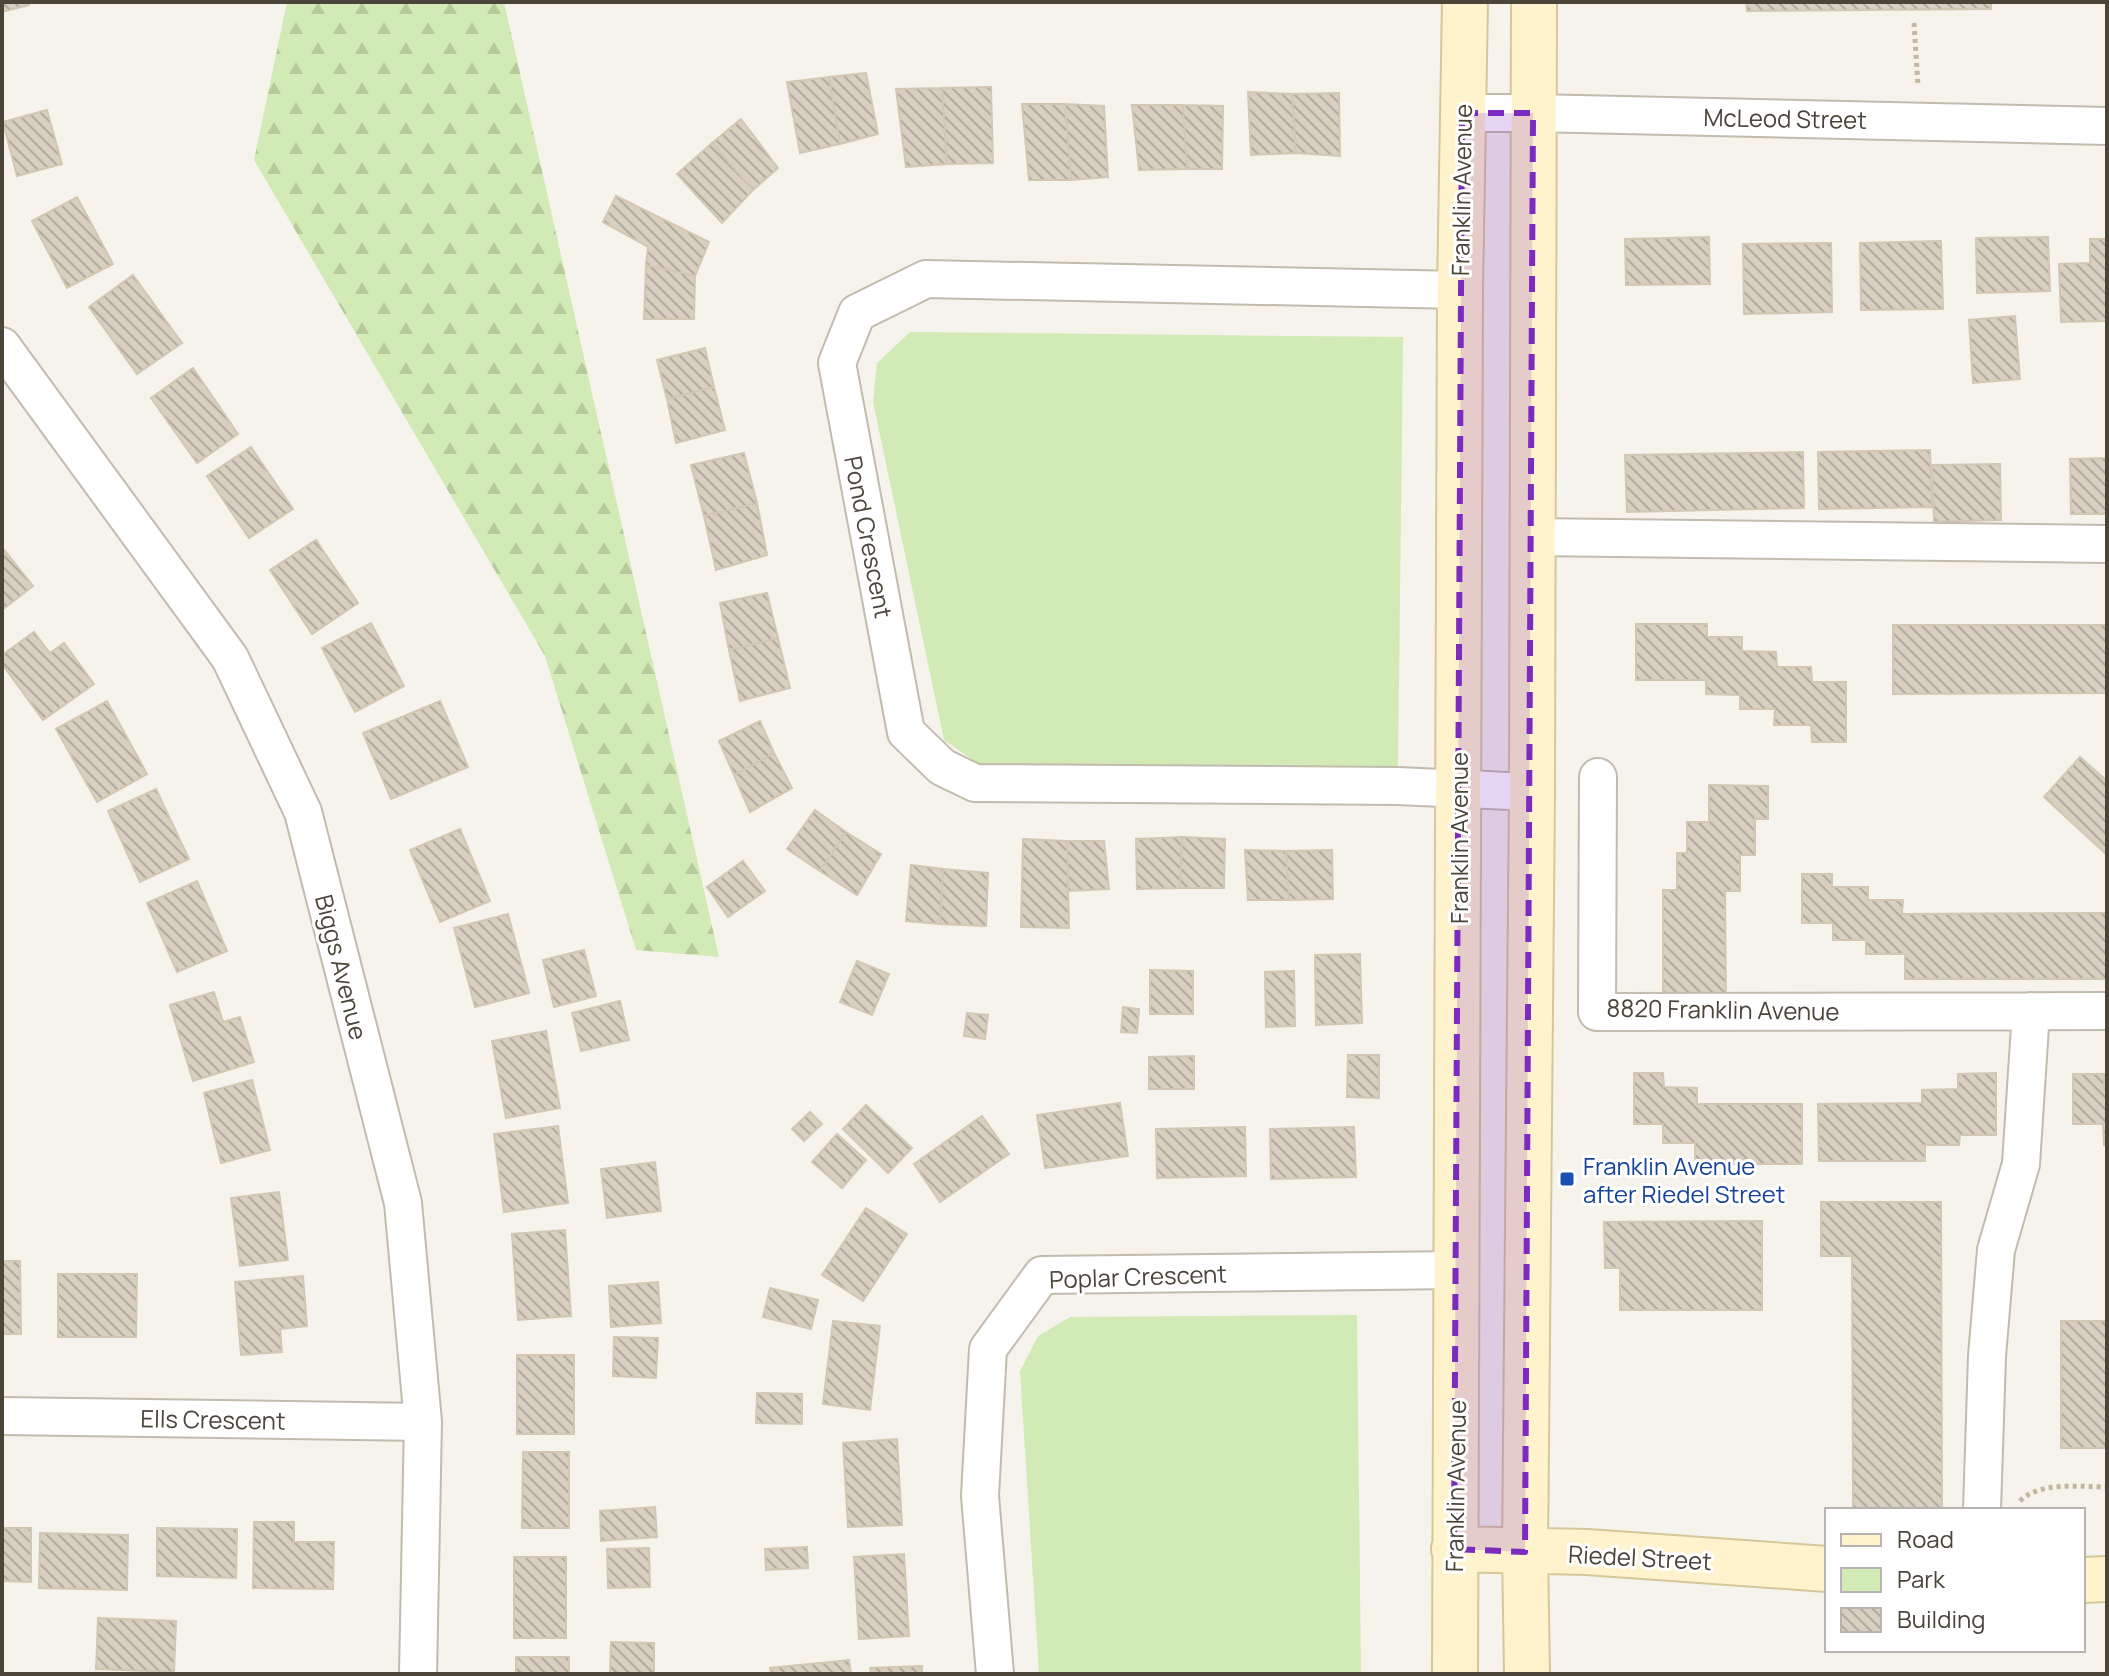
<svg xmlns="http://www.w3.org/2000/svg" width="2109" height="1676" viewBox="0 0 2109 1676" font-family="Manrope,sans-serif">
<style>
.green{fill:#d2eab5}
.forest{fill:url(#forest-firs)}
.building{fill:url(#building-back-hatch);stroke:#d3c7b4;stroke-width:2}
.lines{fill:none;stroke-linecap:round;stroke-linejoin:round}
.street-casing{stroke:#c2bbae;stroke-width:40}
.secondary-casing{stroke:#d6c79b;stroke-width:48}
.path{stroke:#c4b79f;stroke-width:5;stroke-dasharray:4 4;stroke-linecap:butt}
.street{stroke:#fff;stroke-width:36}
.secondary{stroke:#fff3cd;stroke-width:44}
.marked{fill:#7b2cbf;fill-opacity:0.2;stroke:#7b2cbf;stroke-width:6;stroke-dasharray:16 10;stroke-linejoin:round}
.transit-dot{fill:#1a4fb4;stroke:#fff;stroke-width:3}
.labels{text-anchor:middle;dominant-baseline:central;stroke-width:6;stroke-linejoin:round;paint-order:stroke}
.street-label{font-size:24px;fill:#4b4439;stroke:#fff}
.transit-label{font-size:24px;fill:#164399;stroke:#fff;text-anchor:start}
</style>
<defs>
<pattern id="forest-firs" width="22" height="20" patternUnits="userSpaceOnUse" patternTransform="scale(2)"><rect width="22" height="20" fill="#d2eab5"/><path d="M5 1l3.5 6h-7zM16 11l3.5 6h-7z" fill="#b6ca9c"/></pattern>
<pattern id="building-back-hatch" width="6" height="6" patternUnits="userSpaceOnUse" patternTransform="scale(2)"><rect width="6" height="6" fill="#d8cfc1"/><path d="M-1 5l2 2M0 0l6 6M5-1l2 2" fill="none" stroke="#b1aa9e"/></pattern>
</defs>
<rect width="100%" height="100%" fill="#f6f3ec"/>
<!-- green -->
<path class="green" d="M910,332L1403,337L1398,771L982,766L944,740L873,402L877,363Z
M1357,1315L1361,1674H1039L1020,1371L1038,1336L1070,1317Z"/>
<!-- forest -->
<path class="forest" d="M287,2H504L719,957L636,950L545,656L254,160Z"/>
<!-- building -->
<path class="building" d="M2,2H28L29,5L2,12Z
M1746,2H1991V9L1747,11Z
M866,73L878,134L840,144L829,77Z
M829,77L840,144L800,153L787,82Z
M991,87L993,163L947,164L942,88Z
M942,88L947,164L906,167L896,89Z
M1248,92L1292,94L1296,153L1251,155Z
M1339,93L1340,156L1296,153L1292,94Z
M1022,104H1065L1071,180H1029Z
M1065,104L1104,106L1108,177L1071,180Z
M1132,105H1183L1187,169L1139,170Z
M1183,105L1223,106L1222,169H1187Z
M47,110L62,164L17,176L3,122Z
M741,119L778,168L753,190L712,143Z
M712,143L753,190L722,223L677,174Z
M616,196L709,242L695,276L646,265L648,247L603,222Z
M77,197L113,264L67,288L32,221Z
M1709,237L1710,284L1626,285L1625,239Z
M2048,237L2050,291L1977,293L1976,238Z
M2090,239H2107V321L2061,322L2059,264L2090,263Z
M1941,241L1943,309L1861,310L1860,243Z
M1831,243L1832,312L1744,314L1743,244Z
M646,265L695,276L694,319H644Z
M133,275L182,343L137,374L89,307Z
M2015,316L2020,379L1973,383L1969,320Z
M705,348L714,387L667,399L657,360Z
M193,368L238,434L197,463L151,398Z
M714,387L725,430L676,443L667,399Z
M251,447L293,509L249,538L207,476Z
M1930,450L1932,507L1819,509L1818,452Z
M1803,452L1804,508L1627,512L1625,455Z
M744,453L757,503L704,516L691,465Z
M2107,458V514H2071L2070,459Z
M2000,464L2001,520L1934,522L1932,465Z
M757,503L767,555L716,570L704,516Z
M316,540L358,603L312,634L270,570Z
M2,547L33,586L2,610Z
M767,593L778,638L729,650L720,603Z
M371,623L404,686L355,712L322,648Z
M1636,624H1707V637H1742V651L1776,652L1777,667H1811L1812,682H1846V742H1812L1811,725H1774L1775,709H1740V695L1706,694V680H1636Z
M1893,625H2107V693L1893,694Z
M34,632L50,653L64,643L94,684L43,720L2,664V655Z
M778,638L790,688L740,701L729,650Z
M107,701L147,774L97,802L56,729Z
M440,701L468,767L391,799L363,733Z
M760,721L774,753L734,775L719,741Z
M774,753L792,788L750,812L734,775Z
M2080,757L2107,781V855L2044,797Z
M1709,785L1768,786V819H1755V855H1740V891H1725L1726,1002H1663V890H1677V853H1687V822H1709Z
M156,789L189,859L140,882L108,811Z
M815,810L846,832L820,871L787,849Z
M460,829L490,901L440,922L410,850Z
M846,832L881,854L857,895L820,871Z
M1182,837L1225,839L1224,888H1180Z
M1182,837L1180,888L1137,889L1136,839Z
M1023,839L1067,841L1069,928L1021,927Z
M1067,841H1104L1109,889L1068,891Z
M1245,850L1286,851L1289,900H1248Z
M1332,850L1333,899L1289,900L1286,851Z
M743,861L765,891L728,917L707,887Z
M911,865L943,869L940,924L906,921Z
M943,869L988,873L986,926L940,924Z
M1802,874H1832V887H1868V900H1903L1902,914L2107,913V979H1905V954H1866V940H1833V923H1802Z
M197,881L227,951L177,972L147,903Z
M508,914L529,993L475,1007L454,928Z
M584,950L596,996L554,1007L543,960Z
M1360,954L1362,1023L1316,1025L1315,955Z
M857,961L889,974L872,1015L840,1002Z
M1150,970L1193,971V1014H1150Z
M1294,971L1295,1026L1266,1027L1265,972Z
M214,992L223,1022L240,1017L254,1062L193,1081L170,1005Z
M620,1001L629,1040L581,1051L572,1013Z
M1123,1007L1139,1009L1137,1033L1121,1032Z
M967,1013L988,1015L985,1039L964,1036Z
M546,1031L560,1108L506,1118L492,1041Z
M1348,1055H1379V1098L1347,1097Z
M1194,1056V1089H1149V1057Z
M1634,1073H1663L1664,1087L1697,1088V1104H1802V1164H1695V1143H1663V1124H1634Z
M1996,1073V1135H1960L1959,1145H1925V1161H1819L1818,1104L1922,1103V1090L1958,1089V1074Z
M2073,1074H2104V1090H2107V1145H2104L2103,1124H2073Z
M252,1080L270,1150L221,1163L204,1093Z
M1120,1103L1128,1156L1045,1168L1037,1115Z
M866,1105L912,1148L888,1173L843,1129Z
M810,1112L822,1124L804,1141L792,1129Z
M982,1116L1009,1154L940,1202L914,1164Z
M558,1126L568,1203L504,1212L494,1134Z
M1245,1127L1246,1176L1157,1178L1156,1129Z
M1354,1127L1356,1177L1271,1179L1270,1129Z
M837,1134L866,1160L842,1188L812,1162Z
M655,1162L661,1211L607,1218L601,1169Z
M279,1192L288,1260L240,1266L231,1198Z
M1821,1202H1941L1942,1509H1853L1852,1256H1821Z
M866,1208L907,1234L863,1301L822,1275Z
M1762,1221V1310H1620V1268H1605L1604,1222Z
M565,1230L571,1316L518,1320L512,1234Z
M2,1261H20L21,1334H2Z
M58,1274H137L136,1337H58Z
M303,1276L307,1326L280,1329L282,1352L241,1355L235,1282Z
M658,1282L661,1323L611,1327L609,1286Z
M770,1288L818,1300L811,1329L763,1317Z
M833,1321L880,1326L870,1410L823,1404Z
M2061,1321H2107V1448H2061Z
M614,1337L658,1338L656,1378L613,1376Z
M517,1355H574V1434H517Z
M757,1393L802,1394V1424L756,1423Z
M897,1439L902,1525L848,1527L843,1443Z
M523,1452H569V1528H522Z
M655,1507L657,1537L601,1541L600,1511Z
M254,1522H294V1542H334L333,1589L253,1588Z
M2,1528H31V1582L2,1581Z
M157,1528L237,1529L236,1578L157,1576Z
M40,1533L128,1535L127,1590L39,1588Z
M807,1547L808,1568L766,1570L765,1549Z
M649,1548L650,1587L608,1588L607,1549Z
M904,1554L909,1636L859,1639L854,1557Z
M514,1557H566V1638H514Z
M98,1618L176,1621L174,1672L96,1669Z
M611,1642L654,1643V1674H610Z
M516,1657H569V1674H516Z
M849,1660L851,1674H771L770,1668Z
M922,1666V1674H871L870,1668Z"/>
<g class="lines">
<!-- street casing -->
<g class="street-casing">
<path id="street" d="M1462,113H1533L2107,126
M1460,290L926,279L857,313L837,363L906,732L942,767L975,783L1398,786L1532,792
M2,346L230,658L303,812L403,1203L423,1422L418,1674
M1532,537L2107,544
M1598,777L1597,1012L2107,1011
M2,1416L423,1422
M1982,1510L1987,1356L1996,1250L2021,1164L2031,1011
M995,1674L980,1496L988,1349L1042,1275L1457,1270"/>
</g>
<!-- secondary casing -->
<g class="secondary-casing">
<path id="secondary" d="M1454,1549L1587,1552L1827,1569
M2083,1580L2107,1579
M1455,1674L1460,290L1465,2
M1527,1674L1525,1552L1532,792L1534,2"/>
</g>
<!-- path -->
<path class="path" d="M1914,23L1918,86
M2020,1501C2040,1481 2080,1487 2107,1487"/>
<!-- street -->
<use href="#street" class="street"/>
<!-- secondary -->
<use href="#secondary" class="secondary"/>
</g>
<!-- marked area -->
<path class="marked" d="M1462,113H1533L1525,1552L1454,1549Z"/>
<!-- markers -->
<rect class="transit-dot" x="1559" y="1171" width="16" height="16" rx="4"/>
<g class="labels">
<!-- street labels -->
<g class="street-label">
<text transform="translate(1785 118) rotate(1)">McLeod Street</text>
<text transform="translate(1461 190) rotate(-89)">Franklin Avenue</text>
<text transform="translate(869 537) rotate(79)">Pond Crescent</text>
<text transform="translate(1458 838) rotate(-90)">Franklin Avenue</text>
<text transform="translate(342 967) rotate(76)">Biggs Avenue</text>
<text transform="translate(1723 1009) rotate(1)">8820 Franklin Avenue</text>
<text transform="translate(1138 1276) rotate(-2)">Poplar Crescent</text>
<text transform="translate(213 1419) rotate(1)">Ells Crescent</text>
<text transform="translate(1455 1486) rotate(-89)">Franklin Avenue</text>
<text transform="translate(1640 1557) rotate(3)">Riedel Street</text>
</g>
<!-- transit labels -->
<g class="transit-label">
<text x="1583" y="1165">Franklin Avenue<tspan x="1583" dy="28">after Riedel Street</tspan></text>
</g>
</g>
<!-- border -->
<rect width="2109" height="1676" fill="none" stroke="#4b4439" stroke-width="8"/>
<!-- legend -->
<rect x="1825" y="1508" width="260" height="144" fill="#ffffff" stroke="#b7b4b0" stroke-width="2"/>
<rect x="1841" y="1534" width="40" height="12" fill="#fff3cd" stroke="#b7b4b0" stroke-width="2"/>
<text x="1897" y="1548" font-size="24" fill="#4b4439">Road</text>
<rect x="1841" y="1568" width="40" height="24" fill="#d2eab5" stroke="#b7b4b0" stroke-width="2"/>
<text x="1897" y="1588" font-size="24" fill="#4b4439">Park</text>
<rect x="1841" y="1608" width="40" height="24" fill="url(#building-back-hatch)" stroke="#b7b4b0" stroke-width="2"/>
<text x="1897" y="1628" font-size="24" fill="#4b4439">Building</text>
</svg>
